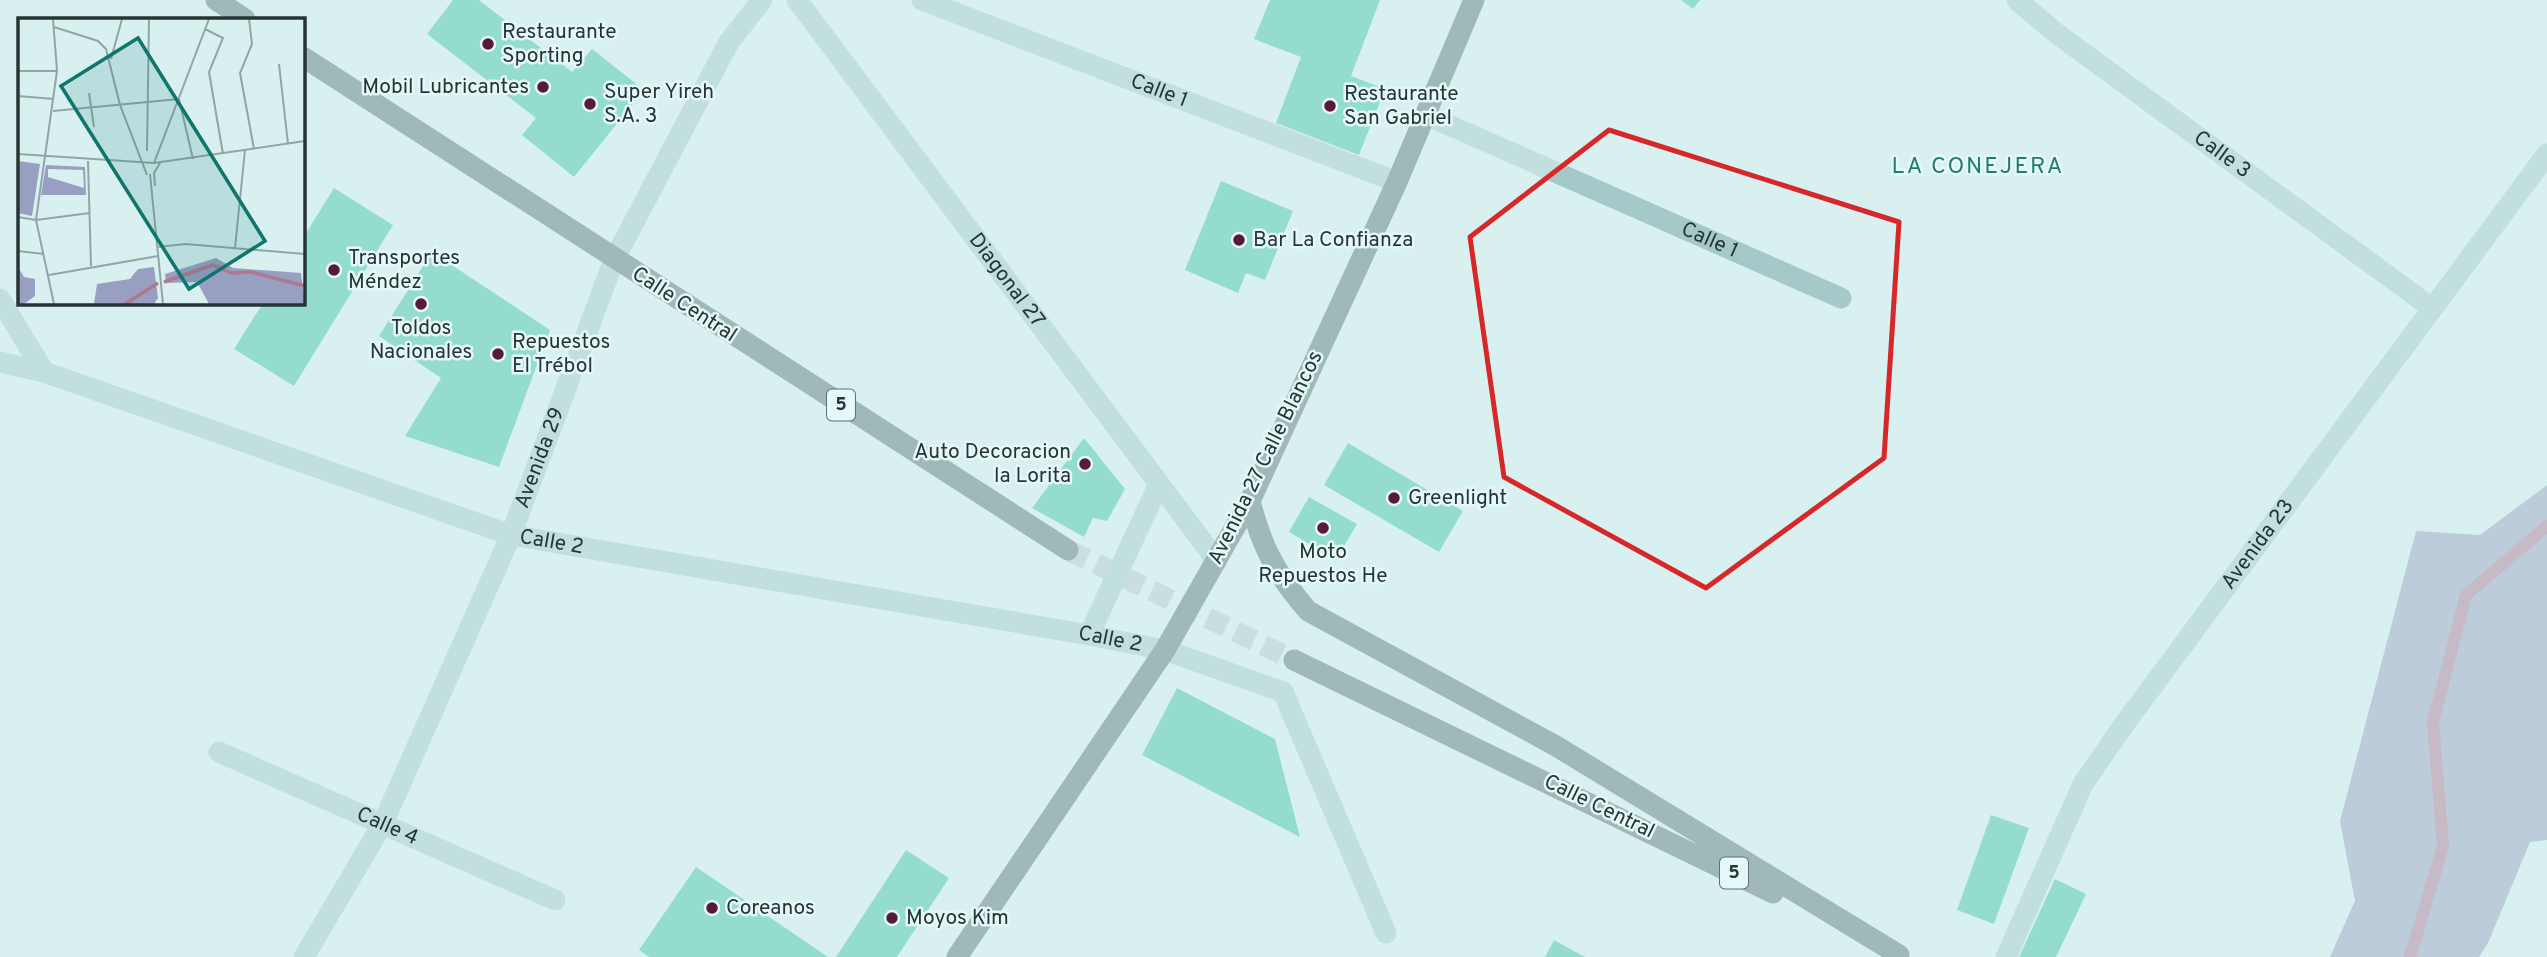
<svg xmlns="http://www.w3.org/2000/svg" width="2547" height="957" viewBox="0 0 2547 957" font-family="Overpass,sans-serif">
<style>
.green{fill:#999fc0}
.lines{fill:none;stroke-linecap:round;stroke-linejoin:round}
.stream{stroke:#ae7890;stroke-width:12}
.building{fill:#42c6a5}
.major-tunnel{stroke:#b5cbcb;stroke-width:21;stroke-dasharray:21 10;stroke-linecap:butt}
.minor{stroke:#a5c9c8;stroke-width:21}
.major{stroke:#577772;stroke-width:21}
.marked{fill:none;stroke:#d62828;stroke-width:5;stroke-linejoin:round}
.poi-dot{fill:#561c35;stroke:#e5f8f9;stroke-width:2.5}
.labels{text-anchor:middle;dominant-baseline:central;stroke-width:5;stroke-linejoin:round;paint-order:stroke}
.shield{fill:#e5f8f9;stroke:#5f706e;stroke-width:2}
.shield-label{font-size:19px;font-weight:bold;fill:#263532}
.poi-label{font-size:21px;fill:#263532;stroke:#e5f8f9;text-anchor:start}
.street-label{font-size:21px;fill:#263532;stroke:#e5f8f9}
.neighbourhood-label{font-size:23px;letter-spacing:2px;fill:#1e7e66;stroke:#e5f8f9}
.inset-river{fill:none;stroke:#ae7890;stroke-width:3.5}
.inset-road{fill:none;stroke:#91a5a5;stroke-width:2}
.view{fill:#0f766e;fill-opacity:0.15;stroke:#0f766e;stroke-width:3.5}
.inset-edge{fill:none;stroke:#263532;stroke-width:3.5}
</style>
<rect width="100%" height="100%" fill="#d9f0f1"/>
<!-- green -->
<path class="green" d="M2547,485V840L2530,842L2488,943L2479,957H2330L2355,901L2340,821L2416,531L2480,535Z"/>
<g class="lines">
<!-- stream -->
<path class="stream" d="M2410,957L2443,846L2433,722L2466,595L2547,526"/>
</g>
<!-- building -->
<path class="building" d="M453,0H479L572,72L592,49L644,90L574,177L522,135L536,118L427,34Z
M1270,0H1380L1351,76L1385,89L1359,155L1276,123L1301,57L1254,39Z
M1681,0H1700L1693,9Z
M1221,181L1293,211L1265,280L1246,273L1238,293L1185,270Z
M334,188L393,225L294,386L234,349L263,303H303V238Z
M432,252L550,330L499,467L405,436L441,378L379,336Z
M1084,438L1125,489L1107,521L1093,518L1084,537L1032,508Z
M1348,443L1463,511L1439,552L1324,485Z
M1309,497L1357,524L1336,560L1289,532Z
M1177,688L1275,739L1300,837L1142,755Z
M1991,815L2029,828L1994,924L1957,910Z
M906,850L949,878L897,957H836Z
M696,867L828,957H649L639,950Z
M2055,879L2086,894L2056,957H2019Z
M1554,940L1585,957H1545Z"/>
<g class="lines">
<!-- major-tunnel -->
<path class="major-tunnel" d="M1068,550L1294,660"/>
<!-- minor -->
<g class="minor">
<path id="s1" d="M797,0L1217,561"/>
<path id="s2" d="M922,0L1397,182"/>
<path id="s3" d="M2017,0L2056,33L2432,308"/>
<path id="s4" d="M1426,115L1841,298"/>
<path d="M0,299L44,372"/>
<path id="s5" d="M0,362L44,372L511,535L1089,635L1165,650L1283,692L1386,933"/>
<path d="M1089,635L1159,484"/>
<path id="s6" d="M219,752L555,900"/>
<path id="s7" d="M304,957L383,823L511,535L614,260L729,42L762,0"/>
<path id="s8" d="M2006,957L2083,784L2123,726L2547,154"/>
</g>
<!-- major -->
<path class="major" d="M216,0L245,19
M303,57L1068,550
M1250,501C1262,548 1276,574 1308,611L1556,746L1899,955
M1294,660L1773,893
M957,957L1165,650L1250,501L1397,182L1474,0"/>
</g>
<!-- marked area -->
<path d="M0 0H2547V957H0ZM1609,130L1899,222L1884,458L1706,588L1504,477L1470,237Z" fill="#d9f0f1" fill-opacity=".55" fill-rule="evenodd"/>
<path class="marked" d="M1609,130L1899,222L1884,458L1706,588L1504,477L1470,237Z"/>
<!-- markers -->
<g class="poi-dot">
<circle cx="488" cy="44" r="7"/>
<circle cx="543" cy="87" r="7"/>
<circle cx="590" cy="104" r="7"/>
<circle cx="1330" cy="106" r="7"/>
<circle cx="1239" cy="240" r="7"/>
<circle cx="334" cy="270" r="7"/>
<circle cx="421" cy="304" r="7"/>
<circle cx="498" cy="354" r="7"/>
<circle cx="1085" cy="464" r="7"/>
<circle cx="1394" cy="498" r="7"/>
<circle cx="1323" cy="528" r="7"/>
<circle cx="712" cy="908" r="7"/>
<circle cx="892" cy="918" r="7"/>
</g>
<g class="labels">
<!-- shield labels -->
<g class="shield">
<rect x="827" y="389.5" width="28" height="31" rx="5"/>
<rect x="1720" y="857.5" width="28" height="31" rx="5"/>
</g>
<g class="shield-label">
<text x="841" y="405">5</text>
<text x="1734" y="873">5</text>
</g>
<!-- poi labels -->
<g class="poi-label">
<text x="502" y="32">Restaurante<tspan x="502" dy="24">Sporting</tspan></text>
<text x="529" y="87" text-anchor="end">Mobil Lubricantes</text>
<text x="604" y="92">Super Yireh<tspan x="604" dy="24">S.A. 3</tspan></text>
<text x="1344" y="94">Restaurante<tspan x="1344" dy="24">San Gabriel</tspan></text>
<text x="1253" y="240">Bar La Confianza</text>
<text x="348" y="258">Transportes<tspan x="348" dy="24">Méndez</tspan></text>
<text x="421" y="328" text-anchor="middle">Toldos<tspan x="421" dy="24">Nacionales</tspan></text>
<text x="512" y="342">Repuestos<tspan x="512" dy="24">El Trébol</tspan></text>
<text x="1071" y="452" text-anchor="end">Auto Decoracion<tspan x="1071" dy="24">la Lorita</tspan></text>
<text x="1408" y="498">Greenlight</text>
<text x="1323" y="552" text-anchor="middle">Moto<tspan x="1323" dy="24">Repuestos He</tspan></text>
<text x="726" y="908">Coreanos</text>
<text x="906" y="918">Moyos Kim</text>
</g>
<!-- street labels -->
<g class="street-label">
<text stroke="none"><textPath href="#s2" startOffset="254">Calle 1</textPath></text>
<text stroke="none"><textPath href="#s3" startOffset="257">Calle 3</textPath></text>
<text stroke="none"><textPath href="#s4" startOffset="310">Calle 1</textPath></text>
<text stroke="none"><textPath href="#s1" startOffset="350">Diagonal 27</textPath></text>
<text transform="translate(684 305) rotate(33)">Calle Central</text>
<text stroke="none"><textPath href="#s7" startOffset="553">Avenida 29</textPath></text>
<text transform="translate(1266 458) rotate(-64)">Avenida 27 Calle Blancos</text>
<text stroke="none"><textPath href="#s5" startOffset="581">Calle 2</textPath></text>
<text stroke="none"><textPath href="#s8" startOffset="486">Avenida 23</textPath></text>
<text stroke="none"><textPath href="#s5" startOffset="1148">Calle 2</textPath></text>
<text transform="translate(1599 807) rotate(26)">Calle Central</text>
<text stroke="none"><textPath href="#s6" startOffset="184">Calle 4</textPath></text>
</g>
<!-- neighbourhood labels -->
<g class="neighbourhood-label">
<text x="1978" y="167">LA CONEJERA</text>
</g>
</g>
<!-- overview -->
<g transform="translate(18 18)">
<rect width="287" height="287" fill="#d9f0f1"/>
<path d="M0,143L22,146L14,198L0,195ZM28,147L67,149L68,177H23ZM30,151L65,152L66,170L30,159ZM198,240L215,250L283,255L287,286H191L179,264L148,265L147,256ZM0,249L6,259L17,261V278L6,286H0ZM136,249L140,280L136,286H76L79,266L112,261L120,251Z" fill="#999fc0" fill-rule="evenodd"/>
<path class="inset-river" d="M146,264L195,247L213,255L233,254L287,268M107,286L140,265"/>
<path class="inset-road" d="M35,1L39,53L18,202L36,286M231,1L234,26L222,55L236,131M36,9L80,23L88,31L102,87L129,157M187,11L205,20L191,54L205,136M93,41L104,1M261,46L270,126M0,53H39M71,75L76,109M0,78L36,81M161,81L175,141M35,93L161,81M129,133L131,1M0,136L136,145L287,123M70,143L73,248M136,145L191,1M132,156L145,286M137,168L136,155L142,145M0,199L18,202L72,195M139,229L168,226L287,236M217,230L227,132M0,233L26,236M31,257L140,238"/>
<path class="view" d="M120,20L247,223L171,271L43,68Z"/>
<rect width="287" height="287" class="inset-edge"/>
</g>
</svg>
